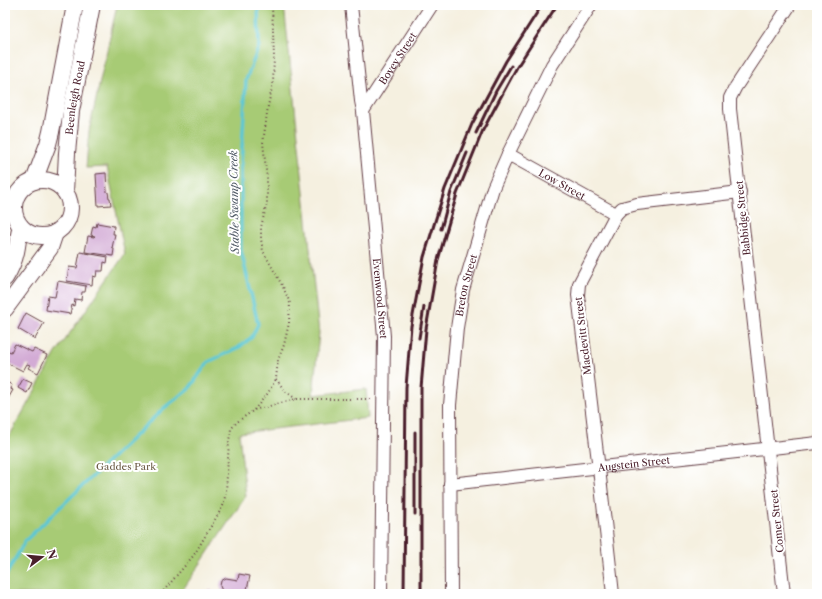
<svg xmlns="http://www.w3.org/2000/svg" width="822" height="599" viewBox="0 0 822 599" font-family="'Libre Caslon Text',serif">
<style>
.green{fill:#a7cb74;stroke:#787550}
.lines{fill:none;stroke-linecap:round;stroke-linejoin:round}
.stream{stroke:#5bc7d4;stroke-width:3.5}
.building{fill:#d3abd5}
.street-casing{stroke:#643e46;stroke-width:14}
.secondary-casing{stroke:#643e46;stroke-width:18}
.path{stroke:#643e46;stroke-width:2;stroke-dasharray:1 3;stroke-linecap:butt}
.street{stroke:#fff;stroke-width:12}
.secondary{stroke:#fff;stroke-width:16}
.rail{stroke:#4a1f2b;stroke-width:3}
.labels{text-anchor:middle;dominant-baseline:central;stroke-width:4;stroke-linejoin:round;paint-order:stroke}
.street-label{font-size:10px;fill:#4a1f2b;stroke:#fff}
.park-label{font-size:10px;fill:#6b5b45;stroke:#fff}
.water-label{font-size:11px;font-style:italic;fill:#505a66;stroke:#fff}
</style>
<rect width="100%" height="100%" fill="#fff"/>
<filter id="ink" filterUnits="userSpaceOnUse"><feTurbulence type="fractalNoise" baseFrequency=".025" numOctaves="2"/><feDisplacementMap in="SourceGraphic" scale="8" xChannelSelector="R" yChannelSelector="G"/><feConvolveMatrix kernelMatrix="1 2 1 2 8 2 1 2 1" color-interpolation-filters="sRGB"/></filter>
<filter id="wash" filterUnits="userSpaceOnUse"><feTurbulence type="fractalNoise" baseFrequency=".012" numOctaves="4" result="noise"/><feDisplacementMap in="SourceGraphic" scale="16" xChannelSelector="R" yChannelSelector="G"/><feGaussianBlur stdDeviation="0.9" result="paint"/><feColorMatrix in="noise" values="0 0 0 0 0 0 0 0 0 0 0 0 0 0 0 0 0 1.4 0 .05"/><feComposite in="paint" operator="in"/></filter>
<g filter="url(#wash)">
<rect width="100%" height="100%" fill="#f5f0e0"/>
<!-- green -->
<path class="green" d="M117,5H284L319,333L313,395L366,389L368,418L239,433L246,496L180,594H5V444L56,353L125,254L107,167L86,168L89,131Z"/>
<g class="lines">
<!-- stream -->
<path class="stream" d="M5,577L25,541L164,408L189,389L208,362L238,348L252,337L258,324L241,250V165L246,80L259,46L258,5"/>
</g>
<g id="blocks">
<!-- building -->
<path class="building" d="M106,173L107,192H108L109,198H110L111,205L98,206L96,174Z
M97,223L114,226L113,234H115L112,248L114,249L113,256L85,252L88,236L94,237L95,236L91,235L93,226L96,227Z
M80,252L108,257L107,263L104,262L103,271H97L96,277L93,276L92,285L67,281L69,267L77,268Z
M58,281L86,286L85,292H82L81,300L75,299L74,306L72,305L70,314L46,310L48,296L55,297Z
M26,313L44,323L35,339L18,329Z
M15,344L32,352L34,349L47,355L38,373L28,368L30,365L27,364L23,371L7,363L8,360L5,359V353L6,350L11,352Z
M23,379L32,383L27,393L18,388Z
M5,381L12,385L10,389L13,390L5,404Z
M239,574L250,576L246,594H230L231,593L222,591L220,586L221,581L226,578L238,580Z
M211,590L215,594H204L206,591Z"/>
</g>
</g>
<g filter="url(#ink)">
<use href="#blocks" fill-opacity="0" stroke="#643e46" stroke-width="1"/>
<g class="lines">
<!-- street casing -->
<g class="street-casing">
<g id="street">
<path id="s1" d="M351,5L361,101L363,111L384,336L381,594"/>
<path id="s2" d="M363,111L432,5"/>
<path id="s3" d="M508,154L616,214"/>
<path id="s4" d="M450,484L817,443"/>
<path id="s5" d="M451,594L450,405L457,328L463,290L493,188L508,154L552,65L591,5"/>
<path d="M613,594L601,486L578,295L579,284L616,214L622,208L637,204L740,192"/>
<path d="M784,594L730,109V98L735,88L790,5"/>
</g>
</g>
<!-- secondary casing -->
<g class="secondary-casing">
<g id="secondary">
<circle cx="42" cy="208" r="28"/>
<path d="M34,181L48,144L51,132L75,5"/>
<path id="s6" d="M65,192L67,153L71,111L92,5"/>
<path d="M5,278C10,270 14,261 16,252C18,243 18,235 21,227"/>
<path d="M5,309L50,248L55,233"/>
</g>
</g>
<!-- path -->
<path class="path" d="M276,379L285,391L296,399
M254,410L268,393L276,379L278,360L284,345L289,323L290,303L283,287L263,251L261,239V227L267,203V178L263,143L268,106L273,83L274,57L272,5
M161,594L194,555L223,506L226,492L229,441L231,429L237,422L254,410L296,399H372"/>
<!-- street -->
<use href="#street" class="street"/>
<!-- secondary -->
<use href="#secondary" class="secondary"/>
<!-- rail -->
<path class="rail" d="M476,133L496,91L511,66
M441,229L451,192L467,153
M419,338L424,307
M415,514V432
M404,594L406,387L411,326L424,257L445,189L472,124L506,61L542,5
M421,594V388L426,329L438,260L457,194L483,130L517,67L557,5"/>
</g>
</g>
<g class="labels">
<!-- street labels -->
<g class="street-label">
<text stroke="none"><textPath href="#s2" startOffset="63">Bovey Street</textPath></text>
<text stroke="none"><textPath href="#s6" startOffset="95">Beenleigh Road</textPath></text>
<text stroke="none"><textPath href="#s3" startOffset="62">Low Street</textPath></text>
<text transform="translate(743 218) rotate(-96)">Babbidge Street</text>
<text stroke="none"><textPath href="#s5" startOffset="310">Breton Street</textPath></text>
<text stroke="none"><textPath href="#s1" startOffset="295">Evenwood Street</textPath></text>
<text transform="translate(583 336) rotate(-97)">Macdevitt Street</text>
<text stroke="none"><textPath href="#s4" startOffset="185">Augstein Street</textPath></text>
<text transform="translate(777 521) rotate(-96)">Comer Street</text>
</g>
<!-- park labels -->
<g class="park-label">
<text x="126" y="466">Gaddes Park</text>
</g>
<!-- water labels -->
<g class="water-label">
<text transform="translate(234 202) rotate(-91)">Stable Swamp Creek</text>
</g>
</g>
<!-- margin -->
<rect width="822" height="599" fill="none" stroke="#fff" stroke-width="20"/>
<!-- north arrow -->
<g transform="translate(42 557) rotate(74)" stroke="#ffffff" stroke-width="3" paint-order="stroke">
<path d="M0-3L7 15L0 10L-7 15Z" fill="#4a1f2b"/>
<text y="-6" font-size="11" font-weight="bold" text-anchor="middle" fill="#4a1f2b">N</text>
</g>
</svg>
